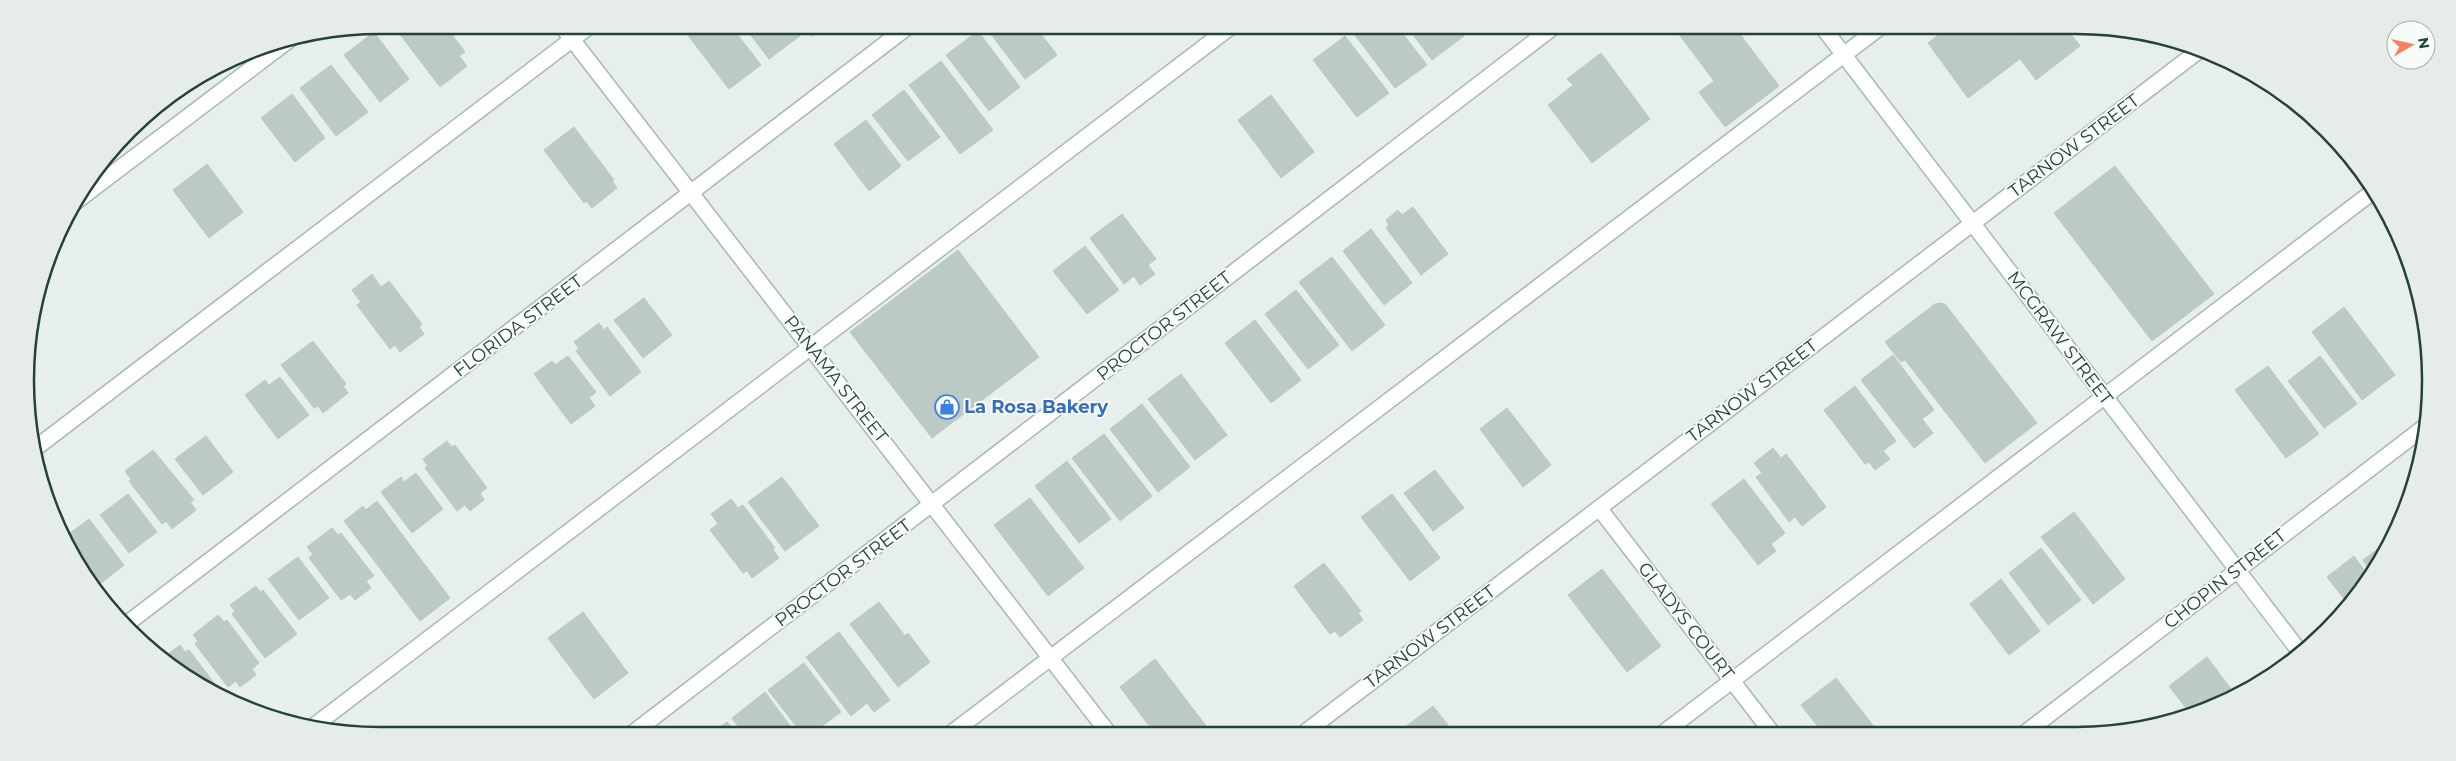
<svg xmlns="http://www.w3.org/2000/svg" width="2456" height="761" viewBox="0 0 2456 761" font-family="Montserrat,sans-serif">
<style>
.building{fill:#bbcac4;stroke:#b8c9c2}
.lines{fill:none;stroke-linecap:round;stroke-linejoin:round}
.lane-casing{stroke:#a8b8b2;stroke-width:18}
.street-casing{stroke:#a8b8b2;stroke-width:18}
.secondary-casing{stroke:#a4bbb3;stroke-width:18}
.lane{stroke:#fff;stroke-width:15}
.street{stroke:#fff;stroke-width:15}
.secondary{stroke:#fff;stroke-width:15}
.labels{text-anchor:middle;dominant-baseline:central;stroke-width:4;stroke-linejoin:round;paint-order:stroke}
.street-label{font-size:18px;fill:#24423a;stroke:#f7fbf9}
.shop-label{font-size:18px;font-weight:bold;fill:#366cbe;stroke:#f7fbf9;text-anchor:start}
.rim{fill:none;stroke:#24423a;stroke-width:2.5}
</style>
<rect width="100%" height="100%" fill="#e6efeb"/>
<!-- building -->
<path class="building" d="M393,25H445L465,52L459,56L467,66L440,87Z
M698,25H730L761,65L729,89L687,34Z
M743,25H793L801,35L769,59Z
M803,25H826L812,36Z
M984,25H1034L1057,55L1025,79Z
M1358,25H1396L1427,65L1395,88L1351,30Z
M1406,25H1456L1464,36L1432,60Z
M1465,25H1480L1470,32Z
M1672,25H1733L1779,86L1725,127L1699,92L1714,81Z
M1951,25H2002L2025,55L1968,98L1928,43Z
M1995,25H2064L2080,46L2036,80Z
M978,31L1020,87L989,111L946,55Z
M374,32L409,79L380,102L344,55Z
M1345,36L1389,93L1357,117L1313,60Z
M1601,53L1650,119L1592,163L1548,105L1573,85L1567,79Z
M941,61L993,130L960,154L909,85Z
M331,65L368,112L336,136L300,88Z
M904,90L940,137L908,161L872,115Z
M292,94L325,138L295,162L261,118Z
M1271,95L1314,152L1281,178L1238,120Z
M866,120L901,166L869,191L834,144Z
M574,127L614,180L612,181L617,188L592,208L586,201L584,203L544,150Z
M207,164L243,212L209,238L173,190Z
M2115,166L2214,294L2152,341L2054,213Z
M1413,207L1448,254L1421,275L1386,228L1389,225L1386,220L1398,210L1402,215Z
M1122,214L1156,259L1148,265L1155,274L1140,285L1134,276L1124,284L1090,238Z
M1371,229L1412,283L1384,305L1343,251Z
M1085,246L1119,290L1087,314L1053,271Z
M958,250L1039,357L932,438L850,332Z
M1332,257L1385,325L1352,351L1299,282Z
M372,274L381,287L389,281L422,324L419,327L424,334L400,352L395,345L390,349L357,305L361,302L352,290Z
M1296,290L1339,345L1308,369L1265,314Z
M644,298L672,335L643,358L614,320Z
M1940,303L1945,304L2037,423L1985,463L1905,360L1901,362L1885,342L1935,304Z
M2344,307L2395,375L2362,400L2312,332Z
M1255,320L1301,380L1271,403L1225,343Z
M599,323L604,330L607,327L641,372L610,396L576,351L579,349L574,342Z
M313,341L346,384L343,386L348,393L323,413L318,406L314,408L281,365Z
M1893,355L1934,410L1922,419L1933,433L1914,448L1861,380Z
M568,356L596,392L589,398L595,406L571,424L534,374L552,361L555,365Z
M2320,356L2357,404L2324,428L2288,381Z
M2268,366L2319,434L2286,458L2235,390Z
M1181,374L1227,435L1195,460L1148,399Z
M280,377L309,415L278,439L245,395L265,380L269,385Z
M1855,386L1896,441L1883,451L1890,459L1875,470L1869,462L1865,464L1824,410Z
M1142,404L1190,467L1158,492L1110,429Z
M1507,408L1551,465L1523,487L1480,429Z
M1104,434L1152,496L1120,521L1072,458Z
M206,436L233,472L203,495L175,459Z
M447,441L452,447L455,445L487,488L480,493L484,500L470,511L465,505L457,511L425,468L428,466L423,459Z
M1773,448L1781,458L1786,454L1826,507L1802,526L1795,517L1789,522L1756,477L1762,473L1754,463Z
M153,450L194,500L190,502L196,510L172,529L166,521L162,524L129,481L131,479L125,471Z
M1067,461L1111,519L1079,543L1035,486Z
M1435,470L1464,508L1433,531L1404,493Z
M416,473L443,509L412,533L381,492L401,477L404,482Z
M782,477L819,526L785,551L748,502Z
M1744,479L1785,533L1771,544L1776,551L1758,565L1711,504Z
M128,494L157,532L129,553L100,515Z
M1392,494L1440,558L1410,581L1361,517Z
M1030,498L1084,568L1048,596L994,525Z
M731,499L738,508L743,505L775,548L773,550L779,558L752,578L747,571L743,573L710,530L718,524L711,514Z
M377,501L450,598L420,621L344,521L363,506L366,510Z
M2074,512L2125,579L2093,604L2041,537Z
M89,519L124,565L95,588L81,570L66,536Z
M332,528L338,535L341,533L374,576L366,581L371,588L355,600L350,594L341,600L309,558L313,554L307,547Z
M2391,539L2384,558L2372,573L2363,560Z
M2041,548L2081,600L2048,625L2009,573Z
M2354,556L2369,577L2348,604L2327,577Z
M298,557L329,598L299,620L268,579Z
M1324,563L1361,611L1358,613L1363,620L1340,637L1335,631L1330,634L1294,586Z
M1602,569L1661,646L1627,672L1568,595Z
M2001,579L2040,631L2009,655L1970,604Z
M256,586L260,592L263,590L297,634L265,658L232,614L235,611L230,605Z
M879,602L905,636L908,633L930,662L898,687L850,624Z
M583,612L628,673L594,699L548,638Z
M218,615L224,622L227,620L259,663L252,669L256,675L240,687L236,681L228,687L195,644L198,641L193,635Z
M839,632L890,700L874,712L867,703L851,716L806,657Z
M180,645L185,652L189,650L226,699L183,676L162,659Z
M2207,657L2237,697L2189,712L2169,686Z
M1155,659L1213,735H1156L1120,687Z
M804,663L841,712L810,735H803L768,690Z
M1836,678L1879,733H1823L1801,705Z
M765,692L797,735H745L732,718Z
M1433,706L1455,734H1404L1401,730Z
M727,722L738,735H709Z
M430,728L436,736H420Z"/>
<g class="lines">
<!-- lane casing -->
<g class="lane-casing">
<path id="lane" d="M33,450L591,25
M310,729L1233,25
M1662,734L2375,190
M949,735L1883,25"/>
</g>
<!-- street casing -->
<g class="street-casing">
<path id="street" d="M561,25L1110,735
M74,203L293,37
M1599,508L1773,734
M124,626L910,25
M2025,733L2427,425
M1303,734L2201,49
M629,736L1556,25"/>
</g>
<!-- secondary casing -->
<g class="secondary-casing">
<path id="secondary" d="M1821,25L2300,652"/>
</g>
<!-- lane -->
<use href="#lane" class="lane"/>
<!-- street -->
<use href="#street" class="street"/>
<!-- secondary -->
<use href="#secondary" class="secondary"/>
</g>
<!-- icons -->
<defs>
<g id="shop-ring" transform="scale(1.25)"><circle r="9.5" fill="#f7fbf9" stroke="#3f7fe0" stroke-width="1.5"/><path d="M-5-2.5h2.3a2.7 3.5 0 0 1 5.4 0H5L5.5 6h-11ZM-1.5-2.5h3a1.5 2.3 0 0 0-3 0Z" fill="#3f7fe0"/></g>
</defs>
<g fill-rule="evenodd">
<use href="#shop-ring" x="947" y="407"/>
</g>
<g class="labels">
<!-- street labels -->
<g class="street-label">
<text transform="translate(2074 146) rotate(-37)">TARNOW STREET</text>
<text transform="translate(518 326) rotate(-37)">FLORIDA STREET</text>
<text transform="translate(1164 326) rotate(-38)">PROCTOR STREET</text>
<text transform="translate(2060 338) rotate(53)">MCGRAW STREET</text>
<text transform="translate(836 379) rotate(52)">PANAMA STREET</text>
<text transform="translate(1752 391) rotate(-37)">TARNOW STREET</text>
<text transform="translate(843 573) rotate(-37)">PROCTOR STREET</text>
<text transform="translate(2225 579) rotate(-38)">CHOPIN STREET</text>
<text transform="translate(1686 621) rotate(52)">GLADYS COURT</text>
<text transform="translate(1430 637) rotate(-37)">TARNOW STREET</text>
</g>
<!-- shop labels -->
<g class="shop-label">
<text x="964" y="407">La Rosa Bakery</text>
</g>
</g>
<!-- crop -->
<path d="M0 0H2456V761H0ZM380 34H2076A346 346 0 0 1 2422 380V381A346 346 0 0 1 2076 727H380A346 346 0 0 1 34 381V380A346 346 0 0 1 380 34Z" fill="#e6ecea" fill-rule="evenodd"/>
<path class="rim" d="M380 34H2076A346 346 0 0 1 2422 380V381A346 346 0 0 1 2076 727H380A346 346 0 0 1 34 381V380A346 346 0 0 1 380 34Z"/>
<!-- north arrow -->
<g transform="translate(2411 45) rotate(81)"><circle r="24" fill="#f7fbf9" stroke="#a3b1ad"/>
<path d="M0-4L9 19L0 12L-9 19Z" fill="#f4845f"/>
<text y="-8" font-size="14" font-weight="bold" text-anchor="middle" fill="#24423a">N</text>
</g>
</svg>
